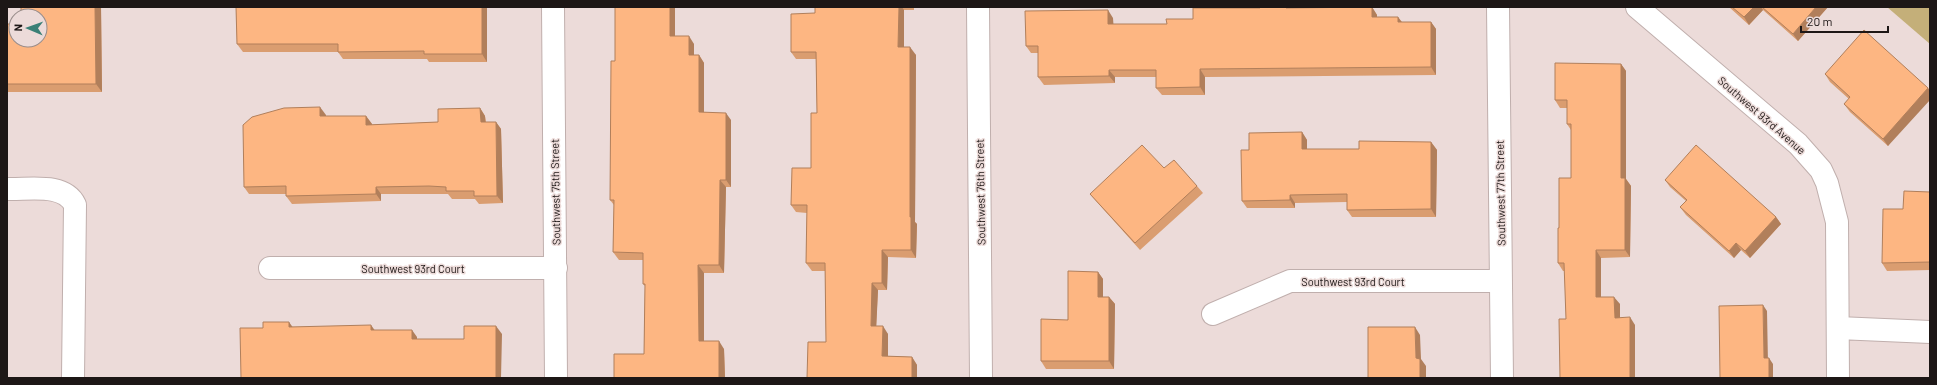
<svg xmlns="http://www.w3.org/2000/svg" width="1937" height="385" viewBox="0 0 1937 385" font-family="Barlow,sans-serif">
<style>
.green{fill:#c4af79}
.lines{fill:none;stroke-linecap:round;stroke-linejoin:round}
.minor-casing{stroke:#c0afad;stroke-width:24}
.minor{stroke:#fff;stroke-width:22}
.wall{fill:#da9d70}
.shaded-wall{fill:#b17f5b}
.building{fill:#fdb682;stroke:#b17f5b}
.labels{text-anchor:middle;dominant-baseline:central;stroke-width:3;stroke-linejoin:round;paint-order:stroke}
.street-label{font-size:11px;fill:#1d1716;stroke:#ecdbd9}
</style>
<rect width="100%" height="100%" fill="#ecdbd9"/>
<!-- green -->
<path class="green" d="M1887,7H1930V44Z"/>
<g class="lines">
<!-- minor casing -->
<g class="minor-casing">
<path id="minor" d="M553,7L556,378
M978,7L981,378
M1498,7L1502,378
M1637,7L1798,144L1821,170L1827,183L1837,222L1838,378
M7,189C28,190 64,182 75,205L73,378
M270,268H556
M1213,314L1290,281H1501
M1838,328L1930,332"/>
</g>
<!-- minor -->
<use href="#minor" class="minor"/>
</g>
<!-- wall -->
<path class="wall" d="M21,7H101L102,92H7V24L40,40Z
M236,7H487V62H429L427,59H343L338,52H243L237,44Z
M815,7H914V10H904V47L916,55L915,222L917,224L916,258L888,257L887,290H878L876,326L888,334V356L912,357L917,365V378H807L826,342L825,271H812L806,263L807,213L796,212L791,205L811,168L817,113L816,59H796L791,52L815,13Z
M1372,7L1377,15V17H1398L1402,22H1431L1436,29V75L1205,77V95H1162L1156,88V77H1115V83L1044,85L1038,77V53H1031L1026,46L1113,18V24H1167L1193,19L1289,8Z
M1729,7H1828L1798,41L1763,10L1749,25Z
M675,36L694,44V55H699L704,63V112L731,120V187H726L724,273H704V341L724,349L725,378H614L644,354L645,286L643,284V260H619L613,252L614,205L610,200L615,61Z
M1621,64L1626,71V179L1631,186L1630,257L1601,258V297L1620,304V318L1635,325L1566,319L1565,271H1563L1558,263L1559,228L1571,178V130L1567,124V108H1560L1555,100Z
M1825,74L1928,88L1888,146L1850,112L1844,104L1849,99L1830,82Z
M480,108L485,116L486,122H496L501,129L503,203L479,204L475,199H452L448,194H381V201L292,204L286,196V194H249L244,187L326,115V116H366L372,124V125L438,122Z
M1302,132L1307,140V149H1359L1431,142L1437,150L1436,217H1352L1347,210V202L1295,203V208H1247L1242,201L1249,150Z
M1164,168L1197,186L1203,193L1140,250L1096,201L1090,194Z
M1665,180L1776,217L1781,224L1750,258L1741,250L1734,258L1686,215L1680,207L1686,201L1670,187Z
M1930,192V270L1887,271L1882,263L1903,209Z
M1098,272L1103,279V297H1109L1115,304L1114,369H1046L1041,361Z"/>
<!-- shaded-wall -->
<path class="shaded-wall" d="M95,7H101L102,92L96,84Z
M482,7H487V62L482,54Z
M670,7H675V44L670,36Z
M899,7H902L904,10V55L898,47Z
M1372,7L1377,15V25L1372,17Z
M1754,7H1761L1763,10L1749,25L1744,17Z
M1816,7H1828L1798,41L1793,34Z
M1108,10L1113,18L1114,32L1108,24Z
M1398,17L1403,24L1398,22Z
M1431,22L1436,29V75L1431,67Z
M689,36L694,44V63L689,55Z
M910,47L916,55L915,222L917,224L916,258L911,250L910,217Z
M699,55L704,63V119L699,112Z
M1621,64L1626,71V179L1631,186L1630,257L1625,250L1621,178Z
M1200,69L1205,77V95L1200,87Z
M1109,70L1115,77V83L1109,76Z
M1928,88L1930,90V100L1888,146L1883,139Z
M320,107L326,115V124L320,116Z
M480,108L485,116L486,130L481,122Z
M726,113L731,120V187L726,180Z
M366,116L372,124V133L366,125Z
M496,122L501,129L503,203L497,196Z
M1302,132L1307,140V157L1302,149Z
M1431,142L1437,150L1436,217L1431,209Z
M720,180L726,187L724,273L719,265Z
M376,187L381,194V201L376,194Z
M1290,195L1295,203V208L1290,200Z
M1776,217L1781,224L1750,258L1745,251Z
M1736,243L1741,250L1734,258L1729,251Z
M882,250L888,257L887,290L882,283Z
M1596,250L1601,258V305L1596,297Z
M698,265L704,273V349L699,341Z
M1098,272L1103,279V304L1098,297Z
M872,283L878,290L876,333L871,326Z
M1109,297L1115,304L1114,369L1109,361Z
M1614,297L1620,304V325L1615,318Z
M1763,305L1767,311L1768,364L1764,358Z
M1630,317L1635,325V378H1630Z
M289,322L294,329L289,327Z
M371,325L376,332L371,330Z
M496,326L502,334L501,378H496Z
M883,326L888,334V364L882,356Z
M1415,327L1420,335L1421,359L1426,366V378H1420L1416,358Z
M412,330L417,337V347L412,339Z
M719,341L724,349L725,378H719Z
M912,357L917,365V378H912Z
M1769,358L1773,364V378H1769Z"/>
<!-- building -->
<path class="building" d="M21,7H95L96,84H7V24H16V40H40V16H21Z
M236,7H482V54H424V51L338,52V44H237Z
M615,7H670V36H689V55H699V112L726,113V180H720L719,265H698L699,341H719V378H614V354H644L645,284H643V253L613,252L614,200H610L611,61H615Z
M815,7H899L898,47H910V217H911V250H882V283H872L871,326H883L882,356L912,357V378H807L808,342H826L825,263H806L807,205H791L792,168H811V113H817L816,52H791V14L815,13Z
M1260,7H1286V8L1372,7V17H1398V22H1431V67L1200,69V87L1156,88V70H1109V76L1038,77V46H1026L1025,11L1108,10V24H1167L1166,19H1193V8H1260Z
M1732,7H1754L1744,17Z
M1762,7H1816L1793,34Z
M1864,30L1928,88L1883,139L1844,104L1850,97L1825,74Z
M1555,63L1621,64V178H1625V250H1596V297H1614L1615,318L1630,317V378H1560L1559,319H1566L1564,263H1558V228H1559V178H1571V124H1567V100H1555Z
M320,107V116H366V125L438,122V109L480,108L481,122H496L497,196H474V191H446V187L429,186L376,187V194L286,196V186L244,187L243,125L252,117L284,108Z
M1302,132V149H1359V141L1431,142V209L1347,210V194L1290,195V200L1242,201L1241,150H1249V133Z
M1142,145L1164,168L1174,160L1197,186L1135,243L1090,194Z
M1696,145L1776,217L1745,251L1736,243L1729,251L1680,207L1687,200L1665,180Z
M1904,191L1930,192V262L1882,263L1883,209H1903Z
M1068,271L1098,272V297H1109V361H1041V319L1068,320Z
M1763,305L1764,358H1769V378H1720L1719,306Z
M263,322H289V327L371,325V330H412V339H464V326H496V378H241L240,328H263Z
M1368,327H1415L1416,358L1420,359V378H1368Z"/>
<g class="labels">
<!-- street labels -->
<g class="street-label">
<text transform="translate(1762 115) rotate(41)">Southwest 93rd Avenue</text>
<text transform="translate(555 192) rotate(-91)">Southwest 75th Street</text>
<text transform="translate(980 192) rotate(-91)">Southwest 76th Street</text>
<text transform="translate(1500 193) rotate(-91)">Southwest 77th Street</text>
<text x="413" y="268">Southwest 93rd Court</text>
<text x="1353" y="281">Southwest 93rd Court</text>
</g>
</g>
<!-- border -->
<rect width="1937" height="385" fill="none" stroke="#1d1716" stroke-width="16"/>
<!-- north arrow -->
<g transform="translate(28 28) rotate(272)"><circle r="19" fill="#ecdbd9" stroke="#998d8b"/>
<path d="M0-3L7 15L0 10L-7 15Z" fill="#3a8076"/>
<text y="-6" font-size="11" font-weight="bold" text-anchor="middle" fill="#1d1716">N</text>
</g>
<!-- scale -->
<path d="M1801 26v6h87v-6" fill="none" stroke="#1d1716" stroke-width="2"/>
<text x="1807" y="26" font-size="12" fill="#1d1716" stroke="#ecdbd9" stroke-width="3" paint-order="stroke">20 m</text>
</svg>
